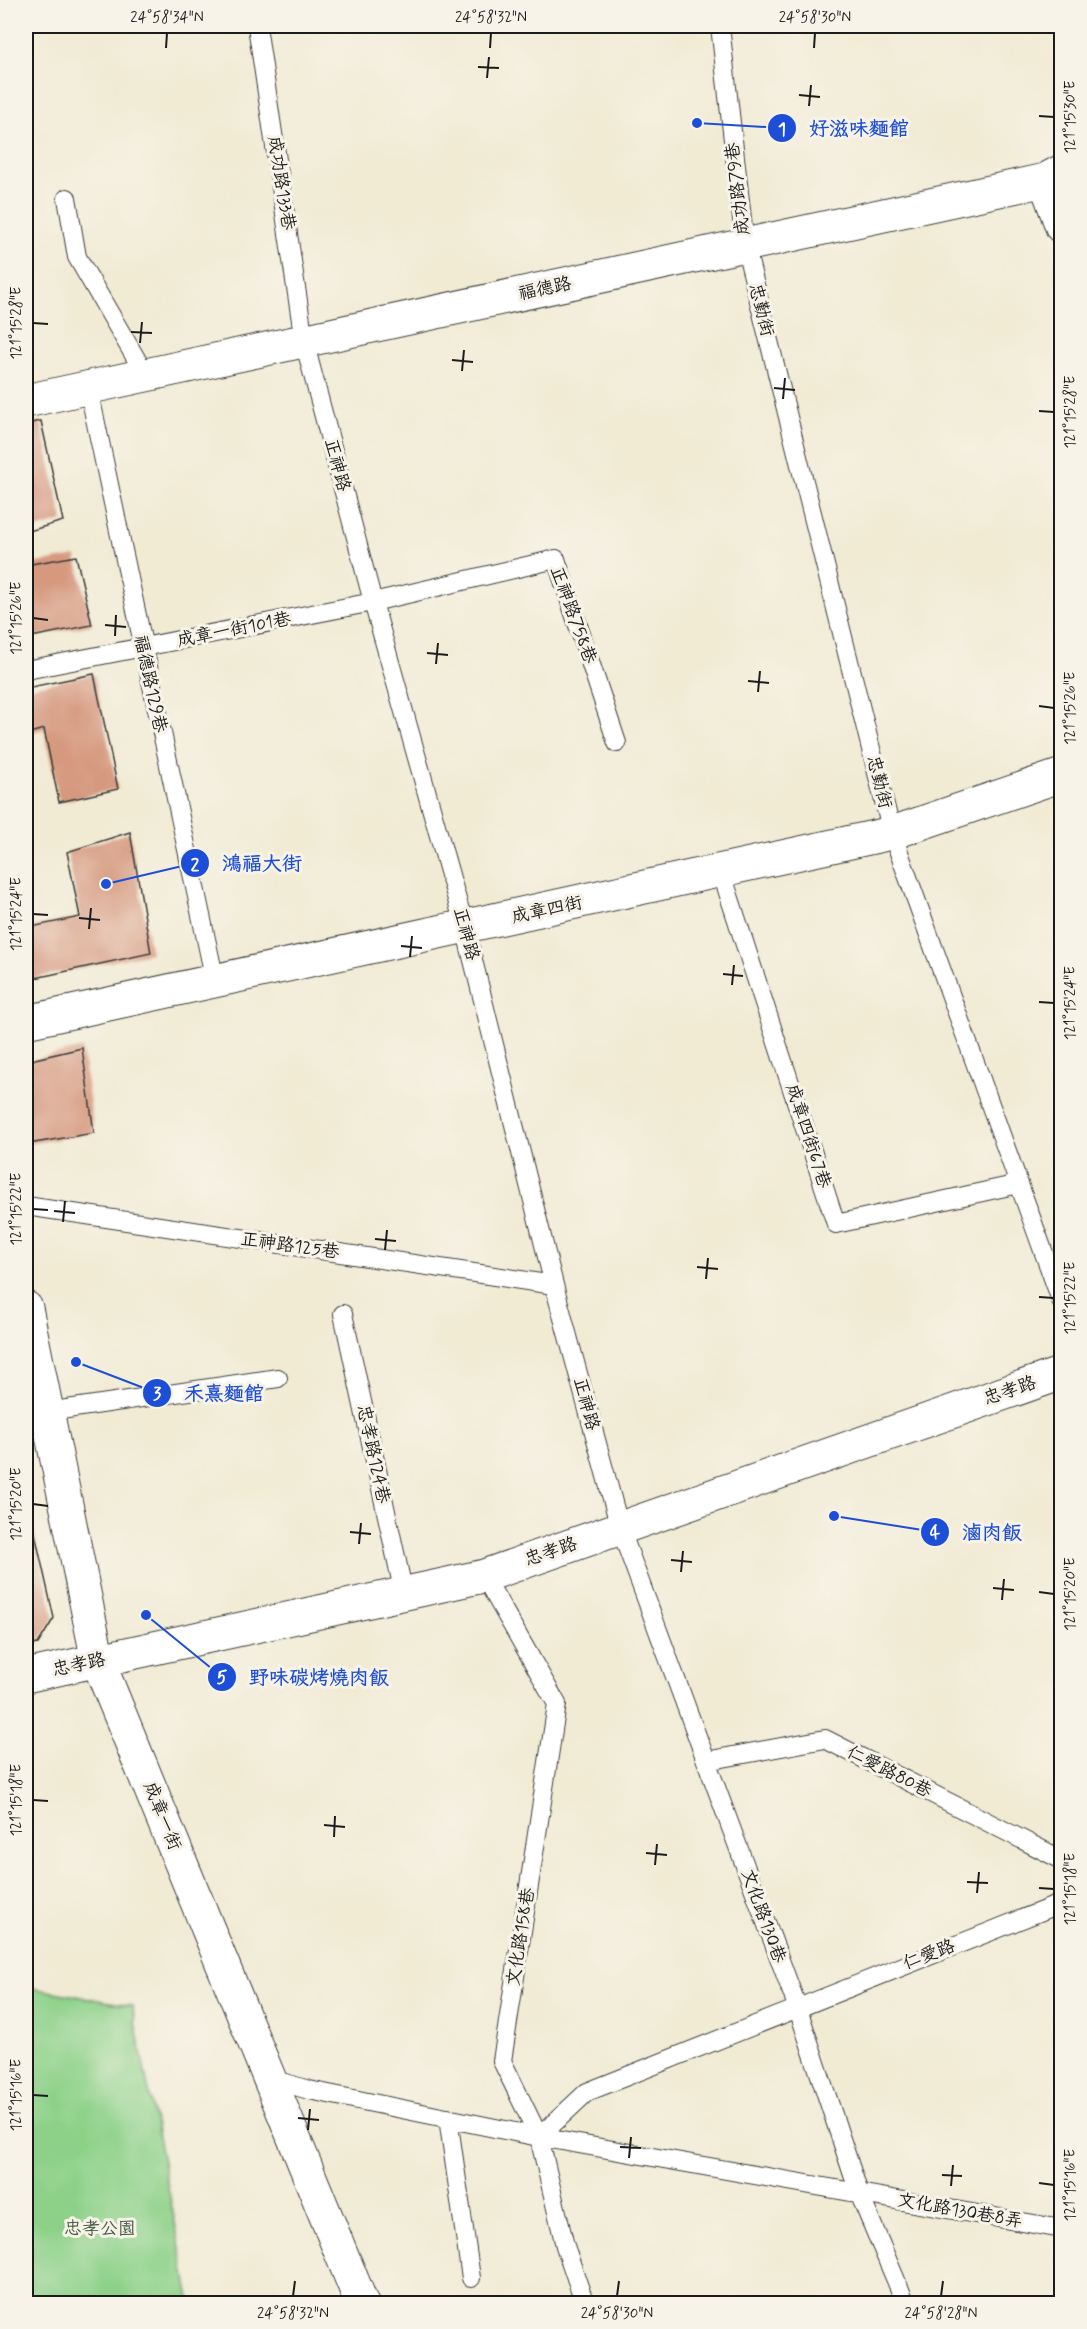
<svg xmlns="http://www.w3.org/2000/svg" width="1087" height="2329" viewBox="0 0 1087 2329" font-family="Mynerve,'LXGW WenKai TC',sans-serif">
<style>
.green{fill:#8dd189;stroke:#547652;stroke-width:1.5}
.building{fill:#d6997f}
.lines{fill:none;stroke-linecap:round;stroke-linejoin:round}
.lane-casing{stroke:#3c3b38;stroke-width:20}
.street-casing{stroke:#3c3b38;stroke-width:35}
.lane{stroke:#fff;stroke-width:18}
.street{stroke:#fff;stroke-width:33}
.ticks{fill:none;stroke:#1c1c1c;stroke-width:2}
.labels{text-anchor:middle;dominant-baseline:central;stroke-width:6;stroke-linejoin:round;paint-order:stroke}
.street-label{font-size:18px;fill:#1c1c1c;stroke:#f7f3e8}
.park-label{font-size:18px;fill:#445b42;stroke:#f7f3e8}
.leader{fill:none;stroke:#1d4ed8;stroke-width:2}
.callout-dot{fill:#1d4ed8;stroke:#f7f3e8;stroke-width:2}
.mark-label{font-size:18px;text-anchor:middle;font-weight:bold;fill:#fff}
.callout-label{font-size:20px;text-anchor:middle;font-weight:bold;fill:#1d4ed8;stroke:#f7f3e8;stroke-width:6;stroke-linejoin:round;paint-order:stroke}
.neatline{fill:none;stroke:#1c1c1c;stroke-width:2}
.ticks-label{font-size:15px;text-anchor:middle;fill:#1c1c1c}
</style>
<rect width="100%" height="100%" fill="#f7f3e8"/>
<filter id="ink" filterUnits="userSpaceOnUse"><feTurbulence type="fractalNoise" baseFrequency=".0167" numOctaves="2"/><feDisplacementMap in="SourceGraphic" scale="12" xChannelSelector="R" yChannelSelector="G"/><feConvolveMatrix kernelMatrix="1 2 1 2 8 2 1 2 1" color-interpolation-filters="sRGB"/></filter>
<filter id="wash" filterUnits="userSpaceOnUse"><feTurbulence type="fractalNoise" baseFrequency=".008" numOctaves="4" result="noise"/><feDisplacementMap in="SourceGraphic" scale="24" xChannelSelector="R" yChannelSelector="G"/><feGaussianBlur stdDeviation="1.35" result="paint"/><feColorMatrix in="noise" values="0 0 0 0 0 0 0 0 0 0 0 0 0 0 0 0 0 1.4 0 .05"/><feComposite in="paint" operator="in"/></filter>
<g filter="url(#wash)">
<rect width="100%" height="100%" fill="#f1ebd4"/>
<!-- green -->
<path class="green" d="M26,1987L132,2006L191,2303H26Z"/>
<g id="blocks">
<!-- building -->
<path class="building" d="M41,421L63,521L26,532V424Z
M76,556L92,625L26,638V565Z
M94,674L118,789L59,802L44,729L26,734V688Z
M130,832L151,953L26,980V928L80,917L67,852Z
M82,1048L94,1133L28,1144L26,1067L35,1059Z
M26,1494L54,1618L38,1644L26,1646Z"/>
</g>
</g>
<g filter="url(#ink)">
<use href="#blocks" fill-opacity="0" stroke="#3c3b38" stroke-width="1.5"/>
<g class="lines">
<!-- lane casing -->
<g class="lane-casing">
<path id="lane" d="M257,26L304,341L373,602L465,928L554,1285L620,1528L797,2006L859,2193L906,2304
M720,26L745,245L892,833L1062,1303
M67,198L77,257L145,374
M88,386L215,981
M26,670L373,602L556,559L617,743
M721,871L836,1224L1019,1184
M26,1206L554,1285
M343,1314L404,1594
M47,1412L278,1378
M484,1576L557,1704L502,2061L539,2137L565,2246L585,2304
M706,1761L825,1739L1062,1860
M271,2079L309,2090L539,2137L1062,2229
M448,2118L471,2278
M539,2137L587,2092L1062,1903"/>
</g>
<!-- street casing -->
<g class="street-casing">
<path id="street" d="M1045,180L1062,227
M26,401L1045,180L1062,171
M26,1022L892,833L1062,775
M26,1308L98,1661L362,2304
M26,1676L484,1576L1062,1373"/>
</g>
<!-- lane -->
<use href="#lane" class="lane"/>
<!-- street -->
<use href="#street" class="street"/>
</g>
</g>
<!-- ticks -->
<path class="ticks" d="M166,48L167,33M490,48L491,33M814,48L815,33M478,67L499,68M487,78L489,57M799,95L820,97M809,106L811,85M1039,116L1054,117M33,323L48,324M131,332L152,333M140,343L142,322M452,360L473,362M462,371L464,350M774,388L795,390M783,399L785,378M1039,411L1054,412M33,618L48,620M105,625L126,627M115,636L116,615M427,653L448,655M436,664L438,643M748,681L769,683M758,692L760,671M1039,706L1054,708M33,914L48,915M79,918L100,920M89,929L91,908M401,946L422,948M410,957L412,936M723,974L743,976M732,985L734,965M1039,1002L1054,1003M33,1209L48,1210M54,1211L75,1213M63,1222L65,1201M375,1239L396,1241M385,1250L387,1230M697,1267L718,1269M706,1279L708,1258M1039,1297L1054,1298M33,1504L48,1506M350,1532L371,1534M359,1544L361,1523M671,1560L692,1562M681,1572L683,1551M993,1588L1014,1590M1039,1592L1054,1594M1002,1600L1004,1579M33,1800L48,1801M324,1825L345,1827M334,1837L335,1816M646,1853L667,1855M655,1865L657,1844M967,1882L988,1883M1039,1888L1054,1889M977,1893L979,1872M33,2095L48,2096M298,2118L319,2120M308,2130L310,2109M620,2147L641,2148M629,2158L631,2137M942,2175L962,2176M1039,2183L1054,2185M951,2186L953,2165M293,2296L295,2281M617,2296L619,2281M941,2296L943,2281"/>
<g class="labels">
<!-- street labels -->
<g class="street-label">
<text transform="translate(281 183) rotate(81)">成功路133巷</text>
<text transform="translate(738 189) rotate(-97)">成功路79巷</text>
<text transform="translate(545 289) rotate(-12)">福德路</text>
<text transform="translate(761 310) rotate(76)">忠勤街</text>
<text transform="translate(337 465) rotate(75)">正神路</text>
<text transform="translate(573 615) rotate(70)">正神路758巷</text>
<text transform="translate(234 630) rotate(-11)">成章一街101巷</text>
<text transform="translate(150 684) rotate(78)">福德路129巷</text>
<text transform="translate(879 782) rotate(76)">忠勤街</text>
<text transform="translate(547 910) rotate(-12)">成章四街</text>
<text transform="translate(466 934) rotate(75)">正神路</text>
<text transform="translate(808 1136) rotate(72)">成章四街67巷</text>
<text transform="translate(290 1246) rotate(8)">正神路125巷</text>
<text transform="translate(1010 1391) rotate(-19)">忠孝路</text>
<text transform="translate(586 1404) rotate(75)">正神路</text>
<text transform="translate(373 1454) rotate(78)">忠孝路124巷</text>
<text transform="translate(551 1552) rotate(-19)">忠孝路</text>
<text transform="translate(79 1665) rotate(-12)">忠孝路</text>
<text transform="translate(889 1772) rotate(27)">仁愛路80巷</text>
<text transform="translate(162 1816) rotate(68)">成章一街</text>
<text transform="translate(763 1916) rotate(70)">文化路130巷</text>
<text transform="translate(521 1937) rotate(-81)">文化路158巷</text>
<text transform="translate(929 1955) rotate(-21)">仁愛路</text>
<text transform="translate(960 2211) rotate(10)">文化路130巷8弄</text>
</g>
<!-- park labels -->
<g class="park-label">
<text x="100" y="2229">忠孝公園</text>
</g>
</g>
<!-- callouts -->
<path class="leader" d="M697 123L782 128M106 884L195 863M76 1362L157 1393M834 1516L935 1532M146 1615L222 1677"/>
<g class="callout-dot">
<circle cx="697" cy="123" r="6"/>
<circle cx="106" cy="884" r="6"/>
<circle cx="76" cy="1362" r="6"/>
<circle cx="834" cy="1516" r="6"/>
<circle cx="146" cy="1615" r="6"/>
<circle cx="782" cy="128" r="15"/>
<circle cx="195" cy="863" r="15"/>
<circle cx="157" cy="1393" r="15"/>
<circle cx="935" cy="1532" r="15"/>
<circle cx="222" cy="1677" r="15"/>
</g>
<g class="mark-label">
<text x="782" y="135">1</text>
<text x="195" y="870">2</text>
<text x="157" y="1399">3</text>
<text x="935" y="1538">4</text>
<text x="222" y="1683">5</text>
</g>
<g class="callout-label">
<text x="859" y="135">好滋味麵館</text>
<text x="262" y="870">鴻福大街</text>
<text x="224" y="1400">禾熹麵館</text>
<text x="992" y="1539">滷肉飯</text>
<text x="319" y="1684">野味碳烤燒肉飯</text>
</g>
<!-- margin -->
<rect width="1087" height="2329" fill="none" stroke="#f7f3e8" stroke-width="66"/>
<rect x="33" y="33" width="1021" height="2263" class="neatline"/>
<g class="ticks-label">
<text x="167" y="22">24°58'34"N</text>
<text x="491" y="22">24°58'32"N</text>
<text x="815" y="22">24°58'30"N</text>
<text transform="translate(1070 117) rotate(-90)" y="5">121°15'30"E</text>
<text transform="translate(16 323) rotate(-90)" y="5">121°15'28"E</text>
<text transform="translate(1070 412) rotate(-90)" y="5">121°15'28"E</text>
<text transform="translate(16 618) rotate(-90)" y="5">121°15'26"E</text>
<text transform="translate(1070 708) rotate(-90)" y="5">121°15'26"E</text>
<text transform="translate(16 914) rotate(-90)" y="5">121°15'24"E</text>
<text transform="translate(1070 1003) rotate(-90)" y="5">121°15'24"E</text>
<text transform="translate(16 1209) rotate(-90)" y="5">121°15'22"E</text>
<text transform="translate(1070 1298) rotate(-90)" y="5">121°15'22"E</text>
<text transform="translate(16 1504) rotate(-90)" y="5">121°15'20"E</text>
<text transform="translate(1070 1594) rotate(-90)" y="5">121°15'20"E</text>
<text transform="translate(16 1800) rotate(-90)" y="5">121°15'18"E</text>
<text transform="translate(1070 1889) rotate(-90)" y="5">121°15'18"E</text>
<text transform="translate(16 2095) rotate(-90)" y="5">121°15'16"E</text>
<text transform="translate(1070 2185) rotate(-90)" y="5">121°15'16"E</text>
<text x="293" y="2318">24°58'32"N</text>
<text x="617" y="2318">24°58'30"N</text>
<text x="941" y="2318">24°58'28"N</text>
</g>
</svg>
